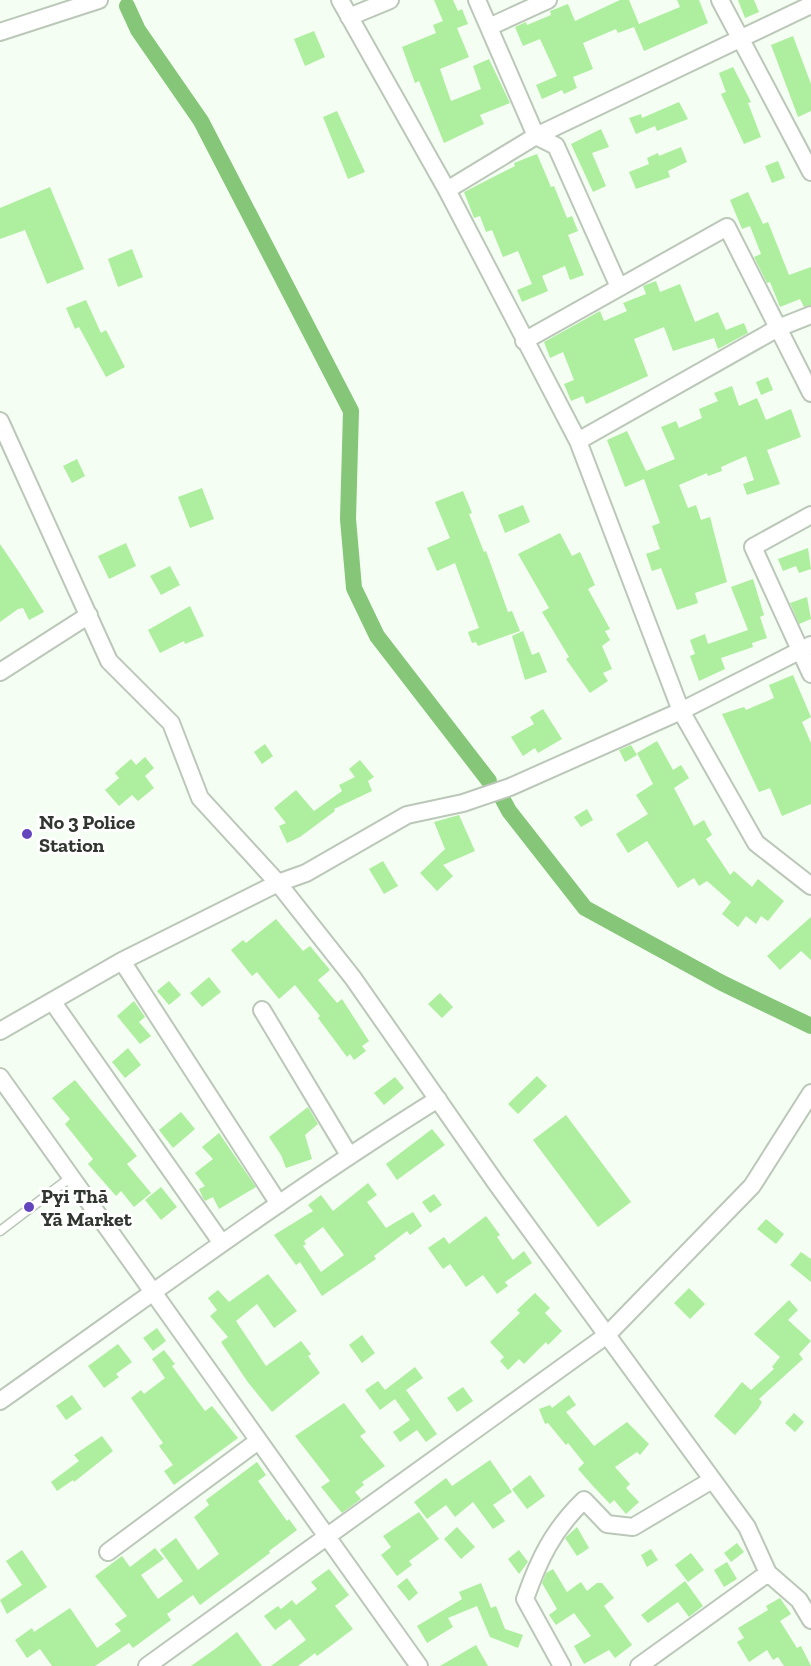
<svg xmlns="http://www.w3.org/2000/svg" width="811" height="1666" viewBox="0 0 811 1666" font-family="'Zilla Slab',serif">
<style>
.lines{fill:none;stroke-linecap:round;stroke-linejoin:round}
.canal{stroke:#86c678;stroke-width:16}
.building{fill:#aeef9f;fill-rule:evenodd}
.service-casing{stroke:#bbc8b9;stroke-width:11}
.minor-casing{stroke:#bbc8b9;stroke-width:20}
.service{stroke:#fff;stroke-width:8}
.minor{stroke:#fff;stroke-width:16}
.poi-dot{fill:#6445be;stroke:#fff;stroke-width:2}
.labels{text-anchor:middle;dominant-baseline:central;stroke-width:6;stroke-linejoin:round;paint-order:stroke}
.poi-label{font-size:20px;font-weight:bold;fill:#313630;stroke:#fff;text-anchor:start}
</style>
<rect width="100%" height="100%" fill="#f4fef2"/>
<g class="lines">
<!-- canal -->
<path class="canal" d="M127,6L138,30L201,121L351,411L348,519L354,588L377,636L489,781
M502,798L509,811L585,908L722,983L811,1026"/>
</g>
<!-- building -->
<path class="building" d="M434,0H453L458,11L462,9L468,24L457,28L469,57L440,69L451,101L481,89L473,66L489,59L510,103L480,115L484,124L444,143L419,81L415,83L402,47L436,33L433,25L443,21Z
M620,0H629L639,24L680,7L677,0H699L708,23L644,51L634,27L618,33L616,29L583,43L593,69L573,77L577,88L564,94L562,90L542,99L536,85L557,76L540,39L523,46L515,27L526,22L527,25L551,15L550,11L568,4L575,21Z
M738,0H754L759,12L745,18Z
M314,31L325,57L305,66L294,39Z
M793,36L811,84V111L798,117L771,45Z
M733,67L751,102L748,103L761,137L744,144L721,94L726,92L719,73Z
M679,102L688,119L657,131L655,126L636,134L629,118L641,114L642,118Z
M337,111L365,172L348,179L323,117Z
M601,129L609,147L592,153L606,186L593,192L571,144Z
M681,147L687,162L668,171L670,177L636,189L629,172L649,164L647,158L658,153L659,156Z
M537,154L551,187L554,186L567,218L572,216L578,231L568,235L584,275L570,280L565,266L542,276L548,291L522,302L517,290L532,284L518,251L503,257L492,230L486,232L480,216L474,218L464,192L515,166L514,163Z
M778,161L785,178L772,183L765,166Z
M50,187L84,269L47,284L25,230L0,239V208Z
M748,192L763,224L768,222L789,275L811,267V305L804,307L800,299L780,307L770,282L767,283L754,257L761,254L750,226L742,229L730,200Z
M132,249L143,277L118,287L108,259Z
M656,281L660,292L680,284L695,322L718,312L726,330L744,323L748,333L718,349L714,338L673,351L664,327L634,339L648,376L586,404L583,396L571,401L564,384L574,380L563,352L550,358L544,342L600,311L604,321L627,311L623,303L646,294L643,286Z
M86,300L101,333L106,330L125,367L106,377L79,327L75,329L66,308Z
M768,377L773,390L761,395L756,382Z
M732,386L739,406L757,398L766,420L791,409L801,437L767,450L780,484L747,495L743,484L754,480L746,456L721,467L722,471L708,476L707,473L679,485L688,508L696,505L701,520L710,517L727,582L695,593L698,603L677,610L661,568L652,571L646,554L660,549L652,526L660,523L644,479L625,487L607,440L627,431L646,471L675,459L661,427L676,421L679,428L702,418L699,409L718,401L714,393Z
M77,459L85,476L72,483L63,466Z
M202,488L214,519L190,528L178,497Z
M463,491L472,513L469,514L484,552L486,551L508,612L512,611L520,631L478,646L476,642L472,643L468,632L479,628L455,563L437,571L427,548L450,538L435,502Z
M523,505L530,522L505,533L498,515Z
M560,533L572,556L580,552L595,585L588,589L610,629L605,631L610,640L602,646L612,669L603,673L608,681L590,693L566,659L569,657L542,612L549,608L518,554Z
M126,543L136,566L109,579L98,556Z
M0,544L19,572L44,612L29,620L23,608L18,609L0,622Z
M808,548L811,569L799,573L796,566L783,571L778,559Z
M170,566L180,585L161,595L150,576Z
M753,579L764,615L760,617L767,638L752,643L753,647L721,658L725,669L699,681L690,656L695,654L690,640L705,634L708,644L748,630L731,587Z
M807,597L811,619L799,624L790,603Z
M190,606L204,636L185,644L184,641L160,653L148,630Z
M523,631L532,655L539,652L547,672L525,680L512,636Z
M793,675L811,717L802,722L811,743V804L782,816L770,788L759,792L722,714L744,707L746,710L774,698L769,685Z
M543,709L562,739L538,753L535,748L523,756L511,737L534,724L530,717Z
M657,741L673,770L681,765L689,778L674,788L694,826L704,820L712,835L706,839L730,875L734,871L752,887L758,879L784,901L768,921L761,916L756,924L746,916L738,927L722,914L731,902L707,881L699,886L694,878L678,888L647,841L628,853L616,834L648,814L636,795L653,784L637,753Z
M265,744L273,756L262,764L254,752Z
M631,745L637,755L625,762L619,750Z
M145,757L154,768L145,776L154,788L138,801L132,795L119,806L105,790L119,778L115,773L131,759L136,765Z
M360,760L374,777L368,781L372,791L334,809L335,811L300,837L287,843L279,826L286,823L274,808L296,790L314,811L342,791L339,785L355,777L349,769Z
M587,809L593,820L581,827L574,817Z
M459,815L475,851L443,865L453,876L437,891L420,873L445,849L434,822Z
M383,861L398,886L384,894L369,869Z
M811,917V960L801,951L780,970L767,956Z
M276,919L303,951L310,946L330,970L318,980L337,1003L342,999L369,1041L362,1046L366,1051L354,1060L350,1054L347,1057L318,1018L320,1016L295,985L279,999L257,972L252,976L231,950L243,940L246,943Z
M209,977L221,992L202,1007L190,993Z
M169,981L181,995L169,1005L157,991Z
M440,993L453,1007L442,1018L428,1004Z
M134,1001L145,1017L139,1022L151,1036L140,1044L117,1016Z
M128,1048L141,1065L125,1078L112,1062Z
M537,1076L547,1086L518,1114L508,1104Z
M395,1077L404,1088L384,1105L374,1093Z
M75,1080L137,1156L127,1164L151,1193L134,1207L121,1191L116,1196L88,1164L93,1159L65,1124L70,1119L52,1098Z
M308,1107L318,1124L305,1135L312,1159L286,1168L281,1155L269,1137Z
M181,1112L195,1129L173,1148L159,1130Z
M566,1115L631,1202L598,1227L533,1140Z
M432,1129L445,1145L397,1180L386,1164Z
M219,1133L256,1187L219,1209L213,1197L205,1201L203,1198L199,1189L205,1186L195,1173L213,1159L202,1147Z
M368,1183L377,1195L367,1202L386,1228L413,1212L422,1226L410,1235L407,1231L374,1256L376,1259L322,1296L300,1262L296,1265L274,1235L313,1211L308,1205L321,1195L333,1211ZM323,1227L344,1255L321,1272L303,1246L306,1244L304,1241Z
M161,1187L177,1207L161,1220L145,1200Z
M434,1194L442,1205L430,1213L422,1202Z
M486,1216L500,1235L497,1237L513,1260L524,1251L532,1263L505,1282L508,1286L497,1294L483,1275L466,1287L450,1264L443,1269L428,1248L444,1237L449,1244Z
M766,1219L784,1234L776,1244L757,1229Z
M801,1252L811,1259V1282L790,1265Z
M268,1274L297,1311L274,1328L257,1304L236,1321L266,1366L301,1341L311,1354L308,1356L320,1373L272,1412L247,1381L221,1342L228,1337L210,1316L217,1310L208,1298L218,1290L229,1302Z
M689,1288L705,1304L690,1319L674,1303Z
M535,1293L550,1308L545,1313L562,1331L548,1345L546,1342L524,1364L519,1359L508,1370L500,1361L504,1357L490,1342L520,1313L517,1310Z
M789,1300L798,1310L788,1320L811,1341L799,1354L803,1359L759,1399L762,1402L758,1409L735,1435L714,1416L742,1382L751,1390L774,1369L772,1367L780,1357L754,1334Z
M157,1328L166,1341L153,1351L143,1338Z
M362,1335L375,1353L362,1363L349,1345Z
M118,1344L132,1362L116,1374L119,1377L104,1388L88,1366Z
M164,1350L175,1364L172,1366L205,1411L212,1406L238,1438L174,1485L164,1471L173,1465L159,1446L163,1443L131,1398L141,1390L144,1394L165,1378L152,1359Z
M415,1367L423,1378L406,1390L437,1434L426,1442L417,1430L400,1442L393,1432L410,1420L395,1399L380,1410L365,1390L378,1381L385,1390Z
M463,1387L473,1401L457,1412L447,1398Z
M72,1395L82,1409L66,1420L56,1406Z
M569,1395L576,1405L566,1412L594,1446L627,1422L649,1444L640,1455L637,1452L615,1467L630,1484L626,1488L639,1502L626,1514L614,1500L610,1504L592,1485L578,1469L584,1463L568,1443L566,1445L548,1423L545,1424L539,1409L550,1405L552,1408Z
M344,1403L366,1432L360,1436L385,1466L362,1482L364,1485L355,1492L361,1499L342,1513L321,1487L330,1481L295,1436Z
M794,1413L804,1422L795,1432L785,1423Z
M102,1436L113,1451L74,1482L73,1480L57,1491L51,1482L79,1461L74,1455Z
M490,1460L512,1492L493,1505L505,1521L493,1529L473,1502L455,1517L446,1505L427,1519L414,1502L446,1478L452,1486Z
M257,1462L266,1475L258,1481L287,1521L289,1519L297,1530L269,1551L270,1553L200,1605L193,1595L167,1614L171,1620L133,1648L129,1643L95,1666H52L40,1649L27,1658L15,1640L32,1628L34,1632L70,1608L97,1648L121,1631L115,1624L127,1616L95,1576L122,1556L130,1567L155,1548L164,1559L141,1575L158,1599L183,1581L160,1550L176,1538L198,1570L219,1554L194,1517L209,1505L206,1500Z
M530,1475L545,1496L527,1509L512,1489Z
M419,1512L439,1539L409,1561L412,1565L397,1576L381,1555L391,1547L383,1536Z
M457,1527L475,1547L461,1559L444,1539Z
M577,1527L589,1548L577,1556L565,1538Z
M737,1543L744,1552L731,1562L724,1553Z
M651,1549L658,1560L647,1567L641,1555Z
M22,1550L47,1587L7,1614L0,1600L22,1585L6,1561Z
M519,1550L528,1562L519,1574L508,1559Z
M691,1553L704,1570L688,1582L675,1565Z
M727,1562L737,1579L724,1587L714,1570Z
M329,1569L349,1595L335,1606L353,1629L317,1656L315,1653L298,1666H271L306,1640L290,1619L275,1630L264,1616L278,1606L281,1609L292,1600L296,1605L317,1589L311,1582Z
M553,1569L567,1592L581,1582L587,1591L597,1583H602L614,1598L604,1606L632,1645L615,1658L609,1650L584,1664L574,1646L591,1636L574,1613L556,1625L549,1615L557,1609L542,1583L546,1573Z
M407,1578L418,1593L409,1601L397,1586Z
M685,1581L703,1606L689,1617L678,1602L648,1623L641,1615Z
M481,1583L491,1608L496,1606L505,1629L523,1635L518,1648L490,1637L477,1606L448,1618L453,1627L427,1643L417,1626L462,1599L459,1592Z
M780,1598L791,1614L780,1621L797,1648L801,1646L811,1666H784L778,1657L773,1660L767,1650L749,1662L737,1642L744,1638L738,1628L768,1610L766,1606Z
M237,1632L262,1666H191L215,1649Z
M476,1645L488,1666H440Z"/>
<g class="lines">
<!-- service casing -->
<g class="service-casing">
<path id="service" d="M0,1231L71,1177"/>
</g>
<!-- minor casing -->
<g class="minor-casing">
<path id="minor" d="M340,0L447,190L578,441L681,711L756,843L811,886
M477,0L536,136L556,146L619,287
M720,0L811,172
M349,17L390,0
M489,27L548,0
M0,32L99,0
M447,190L536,136L811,5
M524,341L727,227L811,393
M0,421L109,661L171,723L200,798L278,883L353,978L496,1183L747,1527L768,1573L799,1600L811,1620
M578,441L778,328L811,315
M811,515L753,547L811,674
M0,672L89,615
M122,961L279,1204
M52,1001L221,1242
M262,1010L349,1155
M0,1031L122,961L278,883L306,873L407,815L463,803L510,787L681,711L811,645
M0,1077L419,1666
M0,1401C145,1299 287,1193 438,1099
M108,1552L258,1441
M147,1666L607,1335L752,1186L811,1093
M562,1666L525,1599C539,1559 553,1530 584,1500L607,1524L633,1527L712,1480
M639,1666L768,1573"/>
</g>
<!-- service -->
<use href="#service" class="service"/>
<!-- minor -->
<use href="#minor" class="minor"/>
</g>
<!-- markers -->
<g class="poi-dot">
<circle cx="27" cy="834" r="6"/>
<circle cx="29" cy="1207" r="6"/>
</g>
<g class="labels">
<!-- poi labels -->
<g class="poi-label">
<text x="39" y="822">No 3 Police<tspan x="39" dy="23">Station</tspan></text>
<text x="41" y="1196">Pyi Thā<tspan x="41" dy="23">Yā Market</tspan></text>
</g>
</g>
</svg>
